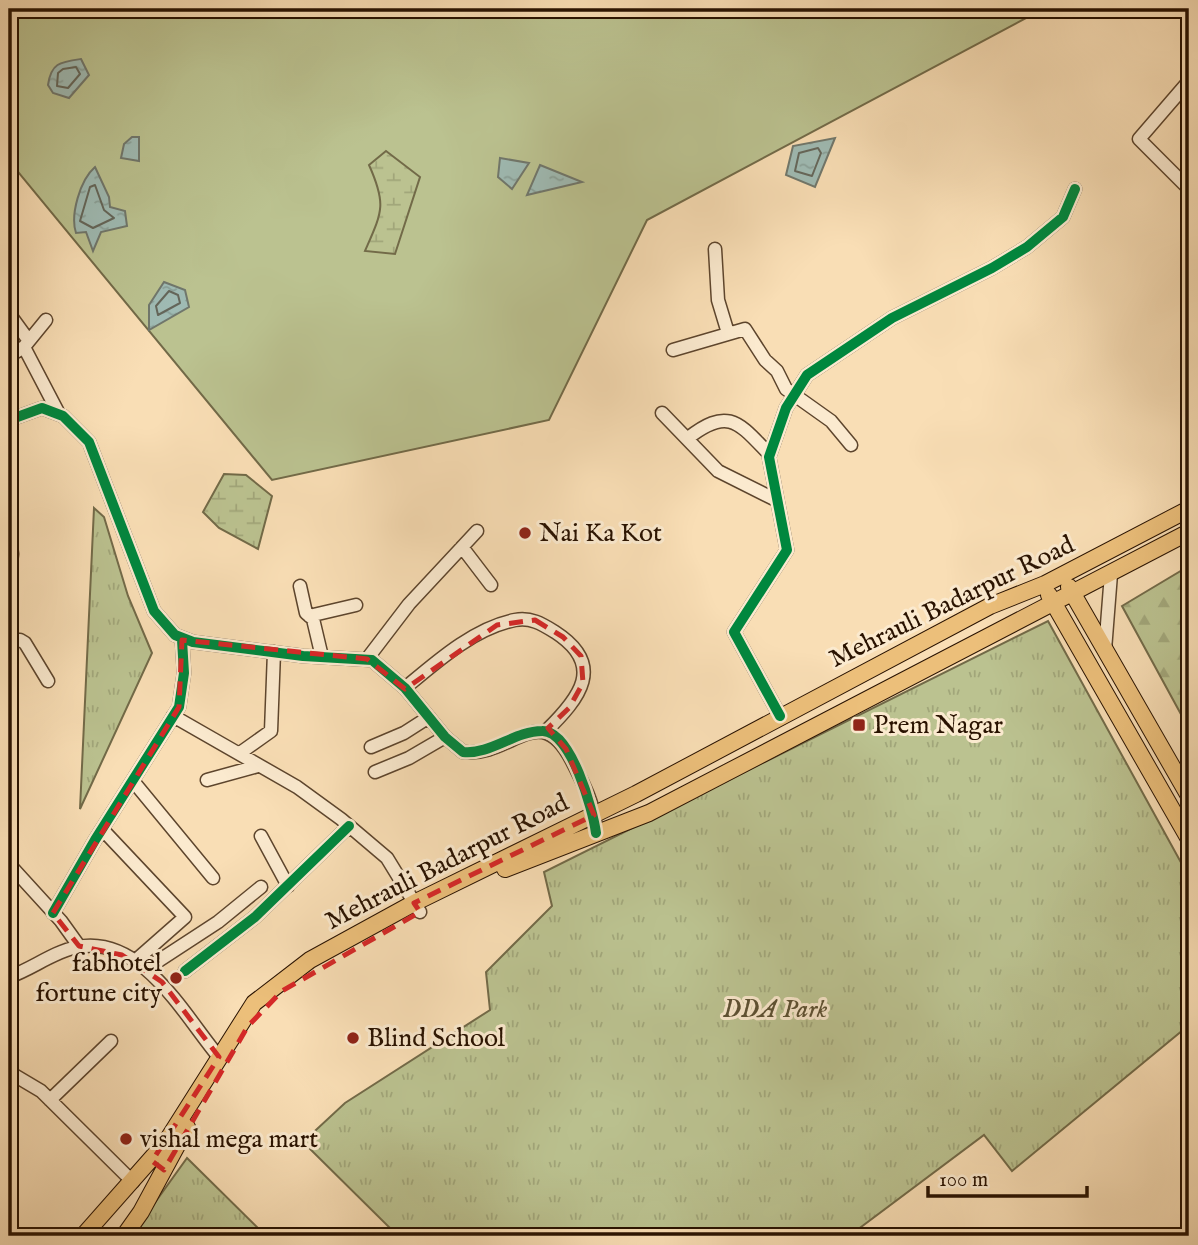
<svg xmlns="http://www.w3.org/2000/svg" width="1198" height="1245" viewBox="0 0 1198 1245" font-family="'IM FELL English',serif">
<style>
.grass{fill:#bbc290;stroke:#726a48;stroke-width:2}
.forest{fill:url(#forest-firs);stroke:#726a48;stroke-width:2}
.wetland{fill:url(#wetland-marsh);stroke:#726a48;stroke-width:2}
.park{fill:url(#park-tufts);stroke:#726a48;stroke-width:2}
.water{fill:url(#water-ripples);stroke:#70776c;stroke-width:2}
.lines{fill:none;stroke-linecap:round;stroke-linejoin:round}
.shore{stroke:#64665a;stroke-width:2}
.minor-casing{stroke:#5d452d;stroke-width:15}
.major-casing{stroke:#291200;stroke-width:18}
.minor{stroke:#fbeacf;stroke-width:12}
.major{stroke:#ecbf7a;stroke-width:16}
.cycleway-casing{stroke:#fbeacf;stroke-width:15}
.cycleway{stroke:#00873e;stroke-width:10}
.marked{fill:none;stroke:#d62828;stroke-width:5;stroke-dasharray:14 9;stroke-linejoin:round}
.poi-dot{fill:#8f2418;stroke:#fbeacf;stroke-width:2.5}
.labels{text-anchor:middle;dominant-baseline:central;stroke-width:6;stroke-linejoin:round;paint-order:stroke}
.poi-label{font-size:26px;fill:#291200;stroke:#fbeacf;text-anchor:start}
.street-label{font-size:26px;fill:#291200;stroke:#fbeacf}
.park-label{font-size:26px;font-style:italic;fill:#5c5032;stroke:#fbeacf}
</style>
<defs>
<pattern id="forest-firs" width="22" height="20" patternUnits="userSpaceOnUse" patternTransform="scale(1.75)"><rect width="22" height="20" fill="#bbc290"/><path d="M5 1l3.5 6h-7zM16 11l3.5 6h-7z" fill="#a1a67a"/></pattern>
<pattern id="wetland-marsh" width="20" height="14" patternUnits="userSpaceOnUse" patternTransform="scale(1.75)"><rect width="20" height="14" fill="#bbc290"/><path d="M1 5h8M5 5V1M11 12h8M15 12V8" fill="none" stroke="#a1a67a"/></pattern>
<pattern id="park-tufts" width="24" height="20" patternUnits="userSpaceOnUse" patternTransform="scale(1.75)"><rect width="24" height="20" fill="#bbc290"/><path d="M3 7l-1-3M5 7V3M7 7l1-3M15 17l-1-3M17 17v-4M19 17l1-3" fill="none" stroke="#a1a67a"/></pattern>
<pattern id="water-ripples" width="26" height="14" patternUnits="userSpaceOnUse" patternTransform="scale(1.75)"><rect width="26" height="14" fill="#9fbbb4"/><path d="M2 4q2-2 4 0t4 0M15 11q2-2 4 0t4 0" fill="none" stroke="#89a099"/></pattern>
</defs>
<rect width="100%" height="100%" fill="#f9deb5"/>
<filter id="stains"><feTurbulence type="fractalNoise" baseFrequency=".00286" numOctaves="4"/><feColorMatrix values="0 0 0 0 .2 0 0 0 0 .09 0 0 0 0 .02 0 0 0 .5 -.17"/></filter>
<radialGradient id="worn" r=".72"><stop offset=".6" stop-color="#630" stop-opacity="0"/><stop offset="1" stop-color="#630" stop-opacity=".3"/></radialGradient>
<!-- grass -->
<path class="grass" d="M9,9H1043L647,220L549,420L272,480L9,161Z"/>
<!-- forest -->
<path class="forest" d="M1189,566V729L1122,606Z"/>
<!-- wetland -->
<path class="wetland" d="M386,151L420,177L395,254L365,251C382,212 387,205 369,165Z
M224,474L246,475L272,496L258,549L219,528L203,512Z"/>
<!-- park -->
<path class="park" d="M94,508L104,517L128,596L152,653L80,809Z
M1048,621L1189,877V1025L1012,1171L984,1135L849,1236H385L391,1229L303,1142L345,1103L490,1010L486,972L552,906L544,872Z
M187,1158L266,1236H131Z"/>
<!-- water -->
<path class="water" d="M81,59L89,75L69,98L53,93L48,85C51,63 60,62 81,59Z
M132,137H139V161L121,158L124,144Z
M835,138L815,187L786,175L793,146Z
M500,158L529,163L512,189L498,177Z
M540,165L582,182L527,195Z
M95,167L109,197L110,207L125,211L127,226L101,232L93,251L86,232L76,233C70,215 80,180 95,167Z
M164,282L185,290L189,307L149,330V305Z"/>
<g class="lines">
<!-- shore -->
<path class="shore" d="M76,67L80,74L68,88L57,86L58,73L63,69Z
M818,148L821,153L812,176L795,171L799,153Z
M95,185L104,210L114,218L93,228L80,221L90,187Z
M169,291L178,295L180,303L158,315L156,306Z"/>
<!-- minor casing -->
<g class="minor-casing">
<path id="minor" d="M1189,81L1139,139L1189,189
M715,249L718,300L728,333
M13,319L29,341
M24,347L59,414
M673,350L745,329L765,360L777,371L786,389L831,421L851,445
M9,356L24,347L46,320
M662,413L718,471L776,500
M9,420L42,408L63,416L89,442L154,611L175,635L193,642L303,656L372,660L405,688L445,737L463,752C513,758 540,695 574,765C583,783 593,802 595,822
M688,438C729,406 739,423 770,455
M9,531L12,554L9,580
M462,547L491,585
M300,586L306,613L313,619L322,657
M309,616L356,605
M9,642L20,640L25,643L48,681
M1105,650L1111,574
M367,659L409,604L477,531
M405,688C436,662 474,628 515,620C531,617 542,624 555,632C606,665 580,698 546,731
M173,716L297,787L341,819L387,858L420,912
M780,716L734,632L787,550L769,457L786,408L807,375L892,318L992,268L1027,247L1063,217L1075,189
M371,747L404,733L429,717
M240,753L271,731L274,652
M375,772L409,758L445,737
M207,780L258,766
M133,781L213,878
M102,829L185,917L135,961
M261,836L288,886
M9,864L61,921L79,946
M53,913L95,840L179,707L184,673L182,640
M146,969L218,922L261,887
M185,971L255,917L349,826
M9,977C32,969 53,952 77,947C142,934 185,1017 219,1057
M9,1072L41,1091L133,1182
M50,1100L111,1041
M9,1231L16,1236"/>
</g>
<!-- major casing -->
<g class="major-casing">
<path id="major" d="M1069,587L1189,796
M1049,595L1189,839
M505,869L649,813L1189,532
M83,1236L166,1142L254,1003L310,960L414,903L636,794L990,606L1045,584L1189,509
M124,1236L141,1212L187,1127"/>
</g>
<!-- minor -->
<use href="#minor" class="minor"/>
<!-- major -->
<use href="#major" class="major"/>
<!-- cycleway casing -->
<g class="cycleway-casing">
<path id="cycleway" d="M9,420L42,408L63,416L89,442L154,611L175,635L193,642L303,656L372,660L405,688L445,737L463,752C490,755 515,731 542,731C571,730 593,810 596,833
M780,716L734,632L787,550L769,457L786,408L807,375L892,318L992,268L1027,247L1063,217L1075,189
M53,913L95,840L179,707L184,673L182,640
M185,971L255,917L349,826"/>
</g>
<!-- cycleway -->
<use href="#cycleway" class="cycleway"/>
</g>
<!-- marked area -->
<path class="marked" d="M535,620L563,637L581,656L583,683L569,708L548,728L566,749L594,815L414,903L420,912L282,991L248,1026L164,1170L152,1161L219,1057L162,982L122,955L79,946L53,913L179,707L182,640L367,659L405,689L497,625Z"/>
<!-- markers -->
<g class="poi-dot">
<circle cx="525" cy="533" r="7"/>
<rect x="852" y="718" width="14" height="14" rx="3.5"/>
<circle cx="176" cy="978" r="7"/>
<circle cx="353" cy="1038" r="7"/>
<circle cx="126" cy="1139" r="7"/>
</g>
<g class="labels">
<!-- poi labels -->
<g class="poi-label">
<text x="539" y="533">Nai Ka Kot</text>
<text x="873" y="725">Prem Nagar</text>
<text x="162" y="963" text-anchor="end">fabhotel<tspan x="162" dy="30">fortune city</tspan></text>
<text x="367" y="1038">Blind School</text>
<text x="140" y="1139">vishal mega mart</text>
</g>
<!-- street labels -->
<g class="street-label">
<text transform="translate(952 602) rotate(-26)">Mehrauli Badarpur Road</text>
<text transform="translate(447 862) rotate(-27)">Mehrauli Badarpur Road</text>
</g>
<!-- park labels -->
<g class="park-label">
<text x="775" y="1009">DDA Park</text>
</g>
</g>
<!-- margin -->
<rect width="1198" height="1245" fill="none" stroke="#f9deb5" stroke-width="35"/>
<rect x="10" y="10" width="1177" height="1224" fill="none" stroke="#291200" stroke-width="3.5"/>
<rect x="18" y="18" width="1163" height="1210" fill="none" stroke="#291200" stroke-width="2"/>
<!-- scale -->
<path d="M928 1186v10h159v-10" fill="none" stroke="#291200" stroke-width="3.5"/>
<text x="939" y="1186" font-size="21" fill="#291200" stroke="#fbeacf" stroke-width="5" paint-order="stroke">100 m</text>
<rect width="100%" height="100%" filter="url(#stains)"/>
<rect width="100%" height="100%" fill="url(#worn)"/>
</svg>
